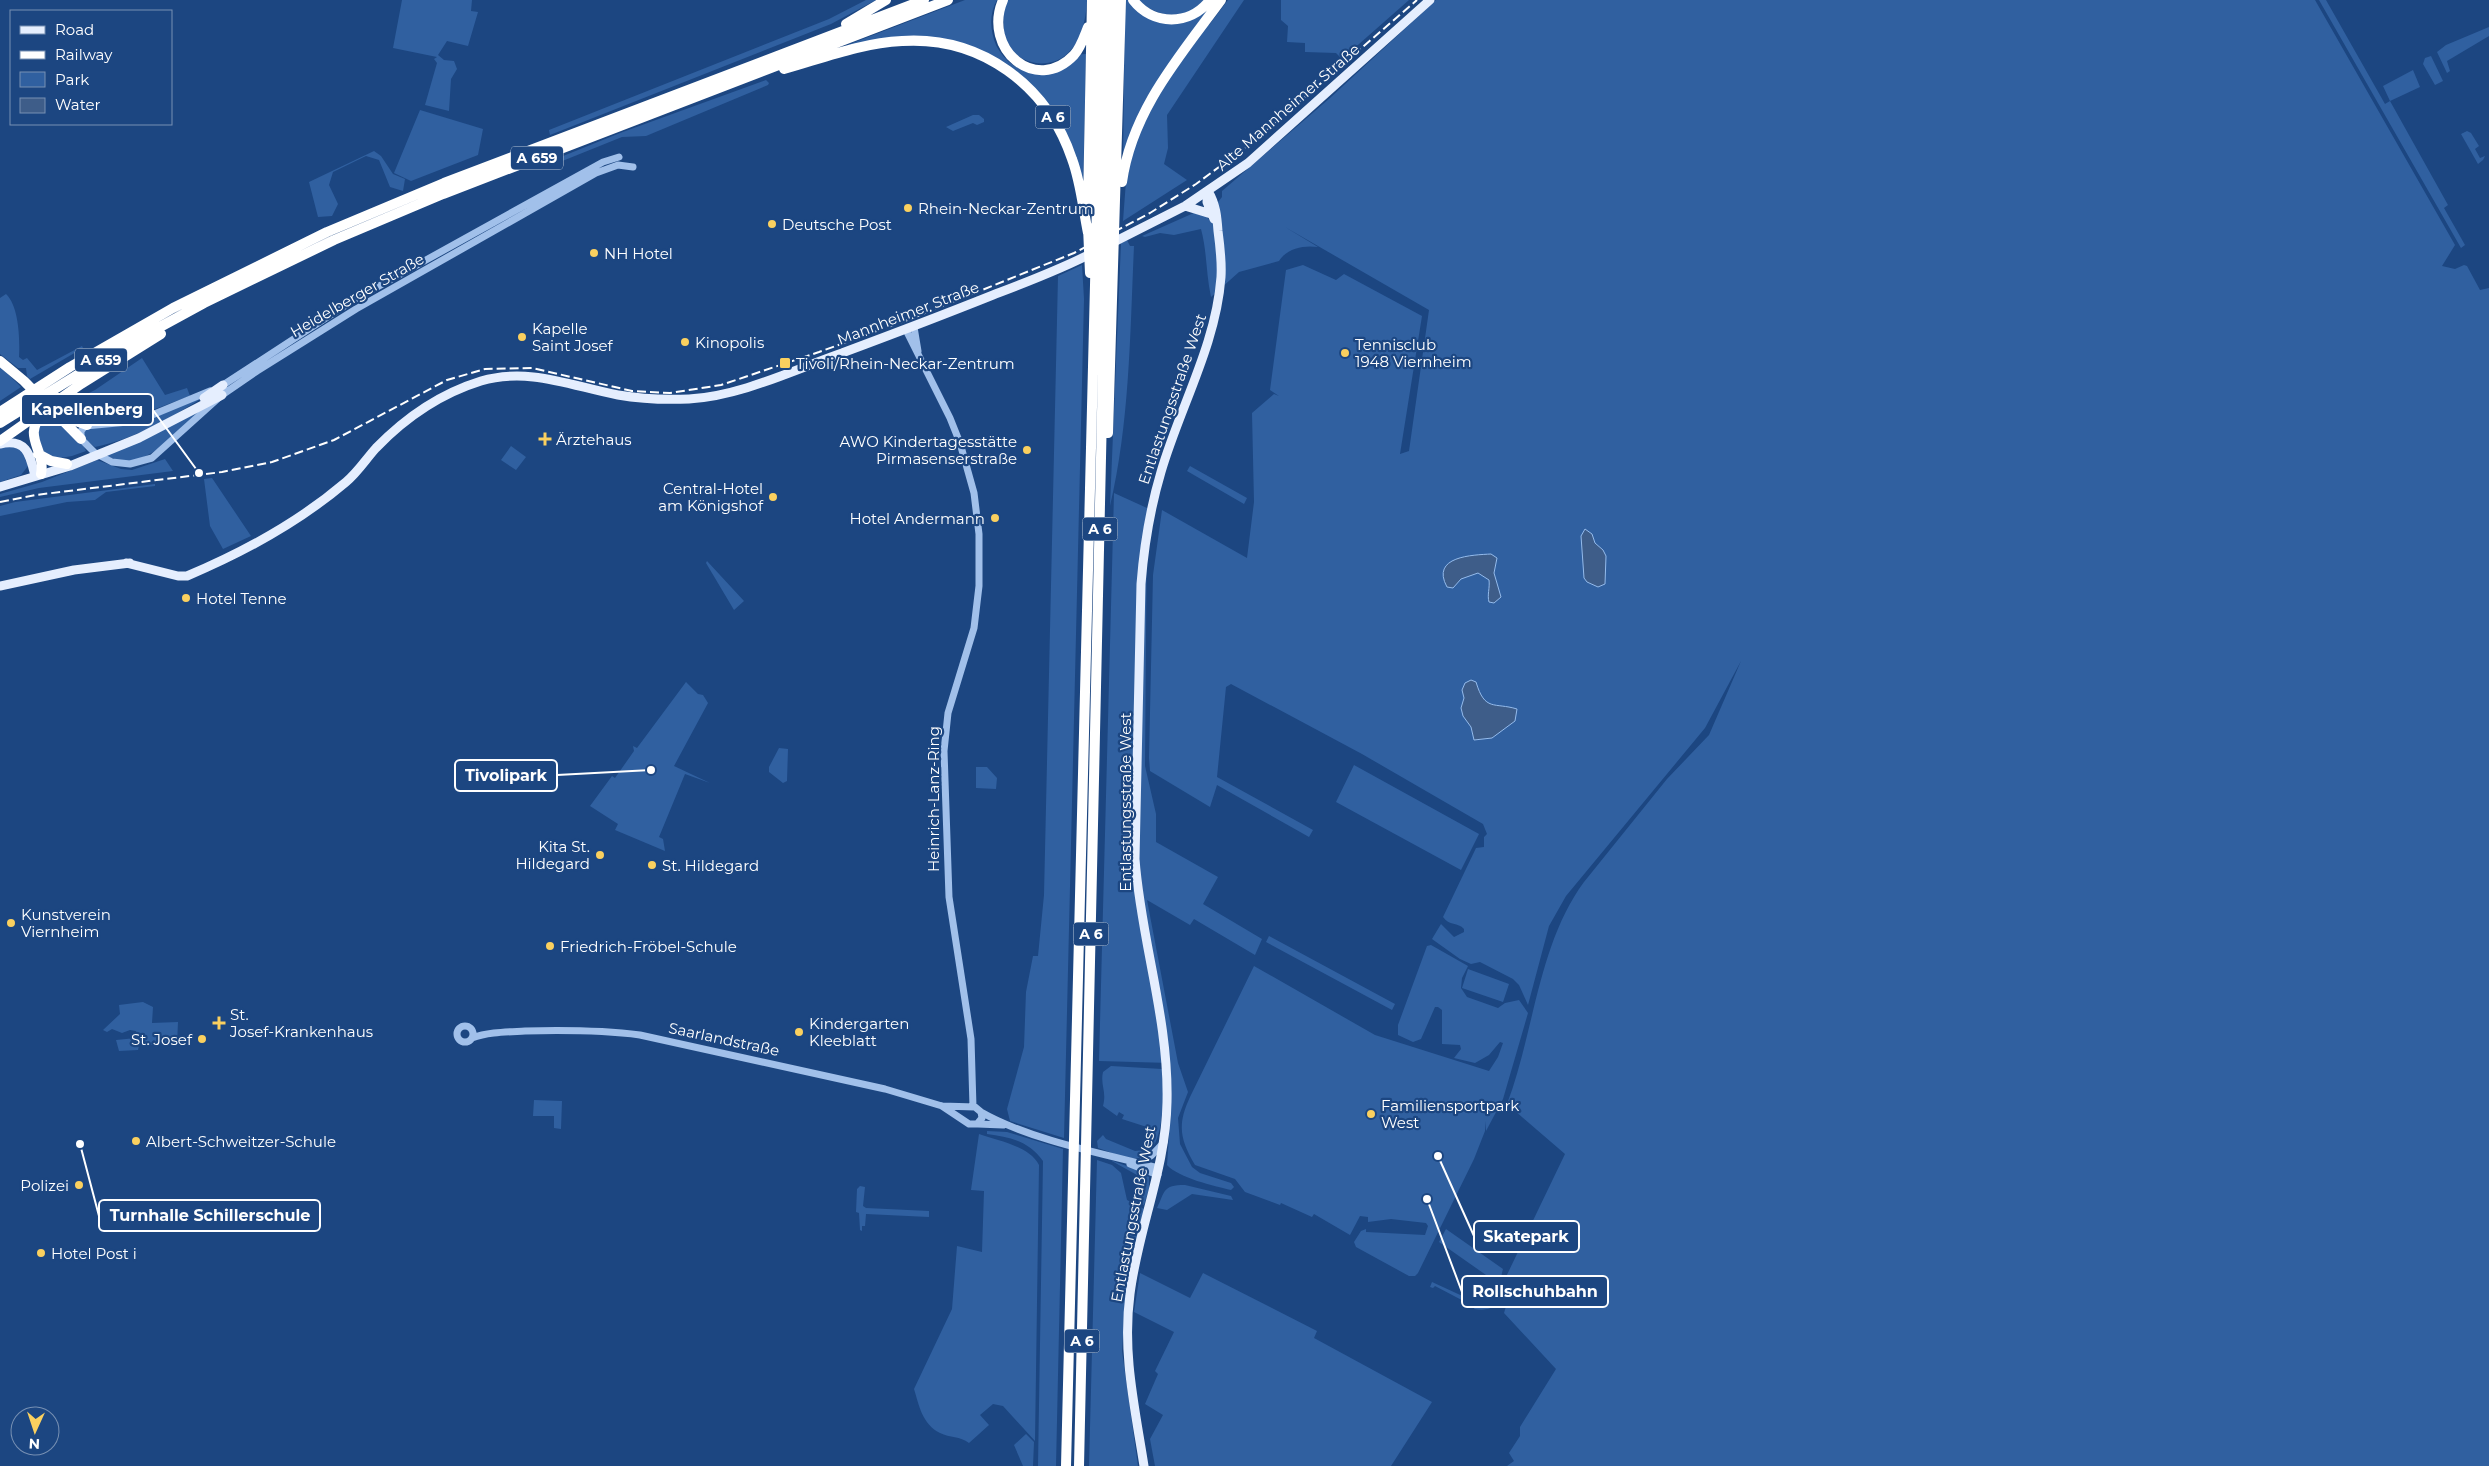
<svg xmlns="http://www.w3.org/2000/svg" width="2489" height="1466" viewBox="0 0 2489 1466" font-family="Montserrat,sans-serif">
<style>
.green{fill:#3060a0}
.water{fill:#3e5d89;stroke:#94bbec}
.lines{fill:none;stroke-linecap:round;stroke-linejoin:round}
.minor{stroke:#a1c0ea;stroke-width:7}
.major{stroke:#e5eefe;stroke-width:9}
.highway{stroke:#fff;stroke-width:10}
.rail{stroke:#fff;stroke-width:2;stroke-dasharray:9 4;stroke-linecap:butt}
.poi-dot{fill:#fad05f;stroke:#1c4681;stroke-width:2}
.labels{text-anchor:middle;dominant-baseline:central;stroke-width:4.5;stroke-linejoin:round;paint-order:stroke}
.shield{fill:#1c4681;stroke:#bbc8d9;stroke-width:1}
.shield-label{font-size:14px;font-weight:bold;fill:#fff}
.street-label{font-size:15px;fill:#fff;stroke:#1c4681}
.poi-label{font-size:15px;fill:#fff;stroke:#1c4681;text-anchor:start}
.leader{fill:none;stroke:#fff;stroke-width:2}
.callout-dot{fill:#fff;stroke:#1c4681;stroke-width:2}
.callout{fill:#1c4681;stroke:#fff;stroke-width:2}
.callout-label{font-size:16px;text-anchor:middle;font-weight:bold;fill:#fff}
</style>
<rect width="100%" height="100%" fill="#1c4681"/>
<!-- green -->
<path class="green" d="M402,0H472L471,11L478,12L468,46L447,41L438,55L444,60L454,61L457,69L451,79L449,111L425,105L437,63L434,59L437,57L393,48Z
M866,0H876L831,24L550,135L549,130L829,19Z
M965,0H997C989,14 990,30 996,45C1000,53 1006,60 1013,65C1042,83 1058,54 1086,54L1083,191L1077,164L1020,76L939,39L821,55Z
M1008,0H1087C1086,19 1082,40 1068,53C1049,71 1017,65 1005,41C1003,37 1004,30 1004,26C1003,16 1002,9 1008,0Z
M1125,0H1130L1164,22L1213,0L1203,22L1209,25L1228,0H1244L1167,115L1168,148L1164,164L1187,180L1123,221L1126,181L1123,160Z
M1138,0H1204C1186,21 1157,18 1138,0Z
M1281,0H1409L1342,59L1336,53L1305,52V43L1287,42L1288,26L1281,20Z
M1436,0H2315L2455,245L2442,266L2455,269L2464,265L2467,266L2480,290L2489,288V1466H1507L1514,1461L1509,1453L1520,1436V1427L1556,1369L1504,1313L1510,1293L1504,1281L1565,1154L1507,1104C1534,1033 1538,944 1584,882L1667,779L1709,735L1741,661L1705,728L1566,896L1549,926L1528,1005L1519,985L1513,979L1480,962L1471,964L1460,959L1432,939L1441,924L1454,937L1464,932V929C1458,922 1449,926 1443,917L1476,848L1484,847V837L1487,834L1483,824L1362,754L1231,684L1226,687L1217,777L1313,830L1309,837L1217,785L1210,807L1150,771L1149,758L1153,575L1162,510L1247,558L1254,502L1252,413L1274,394L1279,396L1270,390L1286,270L1303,265L1336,280L1344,274L1422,316L1400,454L1409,451L1429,310L1285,227L1318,247C1304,245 1287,248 1279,261L1239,272L1211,297C1206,274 1207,251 1201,229L1174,235L1160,233L1145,237L1142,236L1196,212L1206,216L1211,222L1220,220L1218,202L1222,197V191L1330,98Z
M2319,0H2326L2385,104L2390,101L2448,205L2444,208L2465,245L2461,248Z
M2489,27V36L2447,61L2450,71L2447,73L2437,52L2446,45Z
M2431,56L2443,81L2435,85L2423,64L2425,58Z
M2413,70L2420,87L2390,101L2383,86Z
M766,80L769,83L768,85L646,136L622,137L540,170L536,167L620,133Z
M420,110L483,129L478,155L411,181L394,173Z
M973,115H979L984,119V122L977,125L973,123L953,131L946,127Z
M2467,131L2471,133L2479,146L2475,149L2480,158L2485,156L2483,160L2478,164L2461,134Z
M374,151L381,156L393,174L405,179L403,191L390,187L379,160L366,156L333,172L329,185L338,204L332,216L318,217L309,182Z
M1127,240L1130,246H1134C1130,332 1130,421 1110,506L1121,243Z
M1082,265L1084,299L1064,1138L1010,1121L1007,1109L1024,1047L1026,992L1033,956H1038L1044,895L1058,276Z
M6,294C19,306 20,340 19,357L23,360L27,358L37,370L82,346L83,348L30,379L27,376L26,368H18L0,354V298Z
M142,358L165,395L187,388L190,396C147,411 102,436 59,408L95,390Z
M0,366L21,387L0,401Z
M207,395C172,417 136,439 95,447L82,437L86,428L119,426Z
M207,404C183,426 142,479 106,455Z
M47,412L84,447L86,451L72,456L54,459L39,449L36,433Z
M9,445L21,449L28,466L21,475L0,482V447Z
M511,446L526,457L516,470L501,460Z
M165,459L173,471L39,488L0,497V494L42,482L97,460L121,469L132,470Z
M1190,466L1247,498L1244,504L1187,471Z
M212,478L251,536L223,549L210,526L204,479Z
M155,484V486L106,492L95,500L67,502L0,516V506L15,502Z
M1114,493L1147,508L1145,766L1156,814V842L1218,877L1203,904L1262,939L1255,955L1194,919L1190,925L1147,900L1178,1063L1188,1092L1178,1118L1180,1144L1192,1167L1200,1173L1231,1183L1234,1187L1231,1190C1214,1186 1179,1178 1167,1165L1171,1107L1170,1063L1099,1061Z
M707,561L744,601L734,610L706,563Z
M686,682L698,694L703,695L708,703L674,766L710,783L685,774L659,837L663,839L665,851L615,830L618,824L590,806L612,776L615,778L634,751L633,746L637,748Z
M779,748L788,749L787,781L783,783L769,772V767Z
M1354,765L1479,834L1461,870L1336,802Z
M976,767H987L997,778L996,789L976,788Z
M1269,936L1395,1004L1392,1010L1266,942Z
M1431,945L1468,966L1462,978L1461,988L1467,997L1498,1008L1505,1003L1519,1000L1528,1013L1503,1099L1486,1131L1485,1121V1131L1474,1159L1418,1273L1415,1276H1409L1356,1247L1354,1242L1361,1231L1366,1229V1232L1425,1235L1428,1226L1426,1223L1391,1219L1368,1222V1217L1360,1216L1350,1235L1314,1214L1312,1217L1281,1203L1280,1205L1245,1192L1235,1179L1195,1165C1180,1139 1177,1125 1190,1097L1254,966L1375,1035L1489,1071L1498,1057L1503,1043L1500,1042L1489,1055L1475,1063L1454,1058L1461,1049L1460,1045L1442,1044V1010L1438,1007H1435L1421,1039L1413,1042L1398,1035V1025L1427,946Z
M1468,969L1509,984L1503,1002L1462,988Z
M143,1002L153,1007L152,1023L178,1022L177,1045H139L138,1050L119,1051L116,1040L136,1038V1031L130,1030L122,1033L112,1029L107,1032L103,1030L120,1014L119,1005Z
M1111,1066L1162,1069C1164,1090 1166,1153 1139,1158C1125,1160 1111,1152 1098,1148L1097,1141L1103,1135L1106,1139L1135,1151L1146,1150L1152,1141L1149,1139L1153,1129L1122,1119L1124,1115L1119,1112L1117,1116L1103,1106C1107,1091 1100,1085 1103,1072Z
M534,1100L562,1101L561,1129L554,1128V1116H533Z
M987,1131L1007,1132L1063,1149L1056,1466H1038L1043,1161C1029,1141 1010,1137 987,1134Z
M979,1134C999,1141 1029,1146 1039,1165L1035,1441L1003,1406L993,1404L980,1415L989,1425L969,1443C960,1436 950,1438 940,1433C922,1424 919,1405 914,1389L952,1309L957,1246L982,1252L984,1191L971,1190Z
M1097,1160L1112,1165L1121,1173L1127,1200L1144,1209L1126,1290L1122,1351L1138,1466H1089Z
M1110,1160L1138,1170L1149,1177V1189L1144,1205L1136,1202L1133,1197L1145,1185L1146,1180Z
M1185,1185L1231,1196L1233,1200L1192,1194L1167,1210L1157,1208C1165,1192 1162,1185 1185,1185Z
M860,1186L865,1187L863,1206L866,1208L929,1211V1217L866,1214L865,1226H862V1231L860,1230L859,1213L856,1212L857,1189Z
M1446,1229L1503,1269C1497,1288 1507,1314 1474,1309L1475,1307L1435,1286L1433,1288L1430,1287L1432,1282L1482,1305L1487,1302L1496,1282L1439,1242Z
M1140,1273L1190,1298L1203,1273L1317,1331L1314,1338L1432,1402L1391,1466H1155L1150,1439L1163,1415L1145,1404L1158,1374L1155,1371L1174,1332L1134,1312Z
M1026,1434L1034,1442L1033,1466H1023L1014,1445Z"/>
<!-- water -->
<path class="water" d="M1585,529L1592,534L1595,543L1603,550L1606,556L1605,584L1598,587L1587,582L1584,578L1581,536Z
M1491,554L1497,558L1494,573L1501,597L1494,603L1489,602C1487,595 1490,588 1489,580L1478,573L1461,579L1453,588L1447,587C1430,556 1473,555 1491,554Z
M1471,680L1476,682C1485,712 1494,702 1517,709L1515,721L1492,738L1474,740L1471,727L1463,716L1461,708L1464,698L1462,690L1465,683Z"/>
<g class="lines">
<!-- minor -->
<path class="minor" d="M914,327L918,351
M906,330L950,418L960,443L974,493L979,534V586L974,628L948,713L944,751L949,897L971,1039L973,1107
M220,387L352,301L603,162L619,157
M210,391L152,415L128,422L85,426L81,431V439L95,453L112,462L130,464L152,458L222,395L257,371L356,309L596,173L618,165L633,167
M457 1034a8 8 0 1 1 16 0a8 8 0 1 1-16 0Z
M472,1038C488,1032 507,1032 525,1031C564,1030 601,1030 640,1035L885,1089L942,1106L975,1107L981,1112L982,1118L977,1124H969L942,1106
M981,1112C1030,1140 1104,1154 1159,1168
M978,1124L1003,1125
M1140,1163L1152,1155L1164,1142
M1130,1164L1158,1175"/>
<!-- major -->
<path class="major" d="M1208,192L1207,202L1214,219
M1185,206L1211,214
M1110,244L1185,206L1248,163L1430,0
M204,398L223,385
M0,444C27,438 30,455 35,476
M0,487L70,466L139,438L222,395
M126,563L178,576H187C244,552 299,522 346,482C358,472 366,459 376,448C406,417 439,394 481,381C529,367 571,386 618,395C641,399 665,400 689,399C741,396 793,370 842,353C893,334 943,315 993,295C1027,282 1062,269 1094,252
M0,586L74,570L130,563
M1144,1466C1135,1408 1122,1353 1130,1294C1138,1229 1166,1168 1167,1102C1169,1019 1141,941 1135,859L1141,584C1144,546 1150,509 1161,472C1180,407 1216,345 1221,277C1222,261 1220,246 1218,231C1217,217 1216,204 1208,191"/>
<!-- highway -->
<path class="highway" d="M1003,0C982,49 1036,95 1074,55C1081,47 1084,37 1088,27
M1133,0C1153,26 1190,26 1210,0
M846,24L886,0
M784,69C823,58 861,43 902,41C981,36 1047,85 1072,159C1081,183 1083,209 1088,233
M1122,182C1132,110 1180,56 1221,0
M1088,203L1092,0
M1088,227L1090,273
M0,361L24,381L81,439
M0,412L70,367L173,308L327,232L444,183L924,0
M62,416L87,425
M0,423L116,351L204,303L334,240L443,194L948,0
M1108,433L1121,0
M0,441L81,384L161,334
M38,454L51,461L67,464
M41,474C46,449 21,437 43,413
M1066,1466L1102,0
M1079,1466L1111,0"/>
<!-- rail -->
<path class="rail" d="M0,502L36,495L222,472L272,462L334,440L447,380L485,369L532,368L632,391L670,393L721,385L819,352L910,319L1074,253L1150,213L1196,184L1253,142L1417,0"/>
</g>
<!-- markers -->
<g class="poi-dot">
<circle cx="908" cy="208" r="5"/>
<circle cx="772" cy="224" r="5"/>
<circle cx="594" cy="253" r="5"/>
<circle cx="522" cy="337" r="5"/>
<circle cx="685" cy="342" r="5"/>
<circle cx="1345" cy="353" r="5"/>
<rect x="779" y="357" width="12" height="12" rx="2.5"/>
<path d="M542.5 431.5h5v5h5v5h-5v5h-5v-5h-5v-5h5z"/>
<circle cx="1027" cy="450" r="5"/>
<circle cx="773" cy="497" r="5"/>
<circle cx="995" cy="518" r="5"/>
<circle cx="186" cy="598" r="5"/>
<circle cx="600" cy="855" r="5"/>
<circle cx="652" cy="865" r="5"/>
<circle cx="11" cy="923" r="5"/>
<circle cx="550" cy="946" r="5"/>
<path d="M216.5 1015.5h5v5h5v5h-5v5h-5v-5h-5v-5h5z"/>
<circle cx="799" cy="1032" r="5"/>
<circle cx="202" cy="1039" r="5"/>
<circle cx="1371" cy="1114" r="5"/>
<circle cx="136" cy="1141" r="5"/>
<circle cx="79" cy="1185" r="5"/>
<circle cx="41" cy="1253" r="5"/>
</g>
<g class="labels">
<!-- shield labels -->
<g class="shield">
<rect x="1035.5" y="105.5" width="35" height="23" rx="4"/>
<rect x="511" y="146.5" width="52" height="23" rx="4"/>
<rect x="75" y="348.5" width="52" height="23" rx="4"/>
<rect x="1082.5" y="517.5" width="35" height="23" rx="4"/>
<rect x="1073.5" y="922.5" width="35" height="23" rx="4"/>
<rect x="1064.5" y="1329.5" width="35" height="23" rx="4"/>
</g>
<g class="shield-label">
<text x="1053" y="117">A 6</text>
<text x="537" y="158">A 659</text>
<text x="101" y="360">A 659</text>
<text x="1100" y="529">A 6</text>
<text x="1091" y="934">A 6</text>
<text x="1082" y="1341">A 6</text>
</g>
<!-- street labels -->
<g class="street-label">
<text transform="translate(1288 107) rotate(-41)">Alte Mannheimer Straße</text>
<text transform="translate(357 295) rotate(-30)">Heidelberger Straße</text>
<text transform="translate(908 313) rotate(-21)">Mannheimer Straße</text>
<text transform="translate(1172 399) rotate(-71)">Entlastungsstraße West</text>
<text transform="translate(933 799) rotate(-90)">Heinrich-Lanz-Ring</text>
<text transform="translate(1125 802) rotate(-90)">Entlastungsstraße West</text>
<text transform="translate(724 1039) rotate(12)">Saarlandstraße</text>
<text transform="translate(1133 1214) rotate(-79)">Entlastungsstraße West</text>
</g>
<!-- poi labels -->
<g class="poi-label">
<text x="918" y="208">Rhein-Neckar-Zentrum</text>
<text x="782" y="224">Deutsche Post</text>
<text x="604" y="253">NH Hotel</text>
<text x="532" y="328">Kapelle<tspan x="532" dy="17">Saint Josef</tspan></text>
<text x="695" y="342">Kinopolis</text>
<text x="1355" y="344">Tennisclub<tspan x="1355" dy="17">1948 Viernheim</tspan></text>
<text x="796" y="363">Tivoli/Rhein-Neckar-Zentrum</text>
<text x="556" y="439">Ärztehaus</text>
<text x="1017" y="441" text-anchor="end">AWO Kindertagesstätte<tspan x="1017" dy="17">Pirmasenserstraße</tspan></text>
<text x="763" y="488" text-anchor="end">Central-Hotel<tspan x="763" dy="17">am Königshof</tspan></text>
<text x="985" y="518" text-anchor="end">Hotel Andermann</text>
<text x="196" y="598">Hotel Tenne</text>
<text x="590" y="846" text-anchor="end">Kita St.<tspan x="590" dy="17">Hildegard</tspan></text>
<text x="662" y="865">St. Hildegard</text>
<text x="21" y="914">Kunstverein<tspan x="21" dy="17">Viernheim</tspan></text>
<text x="560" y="946">Friedrich-Fröbel-Schule</text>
<text x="230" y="1014">St.<tspan x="230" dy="17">Josef-Krankenhaus</tspan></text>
<text x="809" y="1023">Kindergarten<tspan x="809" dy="17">Kleeblatt</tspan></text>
<text x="192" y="1039" text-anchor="end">St. Josef</text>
<text x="1381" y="1105">Familiensportpark<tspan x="1381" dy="17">West</tspan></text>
<text x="146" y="1141">Albert-Schweitzer-Schule</text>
<text x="69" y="1185" text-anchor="end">Polizei</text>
<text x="51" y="1253">Hotel Post i</text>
</g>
</g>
<!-- callouts -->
<path class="leader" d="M199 473L153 410M651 770L557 775M80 1144L99 1216M1438 1156L1474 1236M1427 1199L1462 1292"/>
<g class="callout-dot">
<circle cx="199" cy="473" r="5"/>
<circle cx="651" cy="770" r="5"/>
<circle cx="80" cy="1144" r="5"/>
<circle cx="1438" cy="1156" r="5"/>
<circle cx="1427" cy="1199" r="5"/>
</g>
<g class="callout">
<rect x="21" y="394" width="132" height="31" rx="5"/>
<rect x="455" y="760" width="102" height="31" rx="5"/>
<rect x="99" y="1200" width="221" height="31" rx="5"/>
<rect x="1474" y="1221" width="105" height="31" rx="5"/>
<rect x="1462" y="1276" width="146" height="31" rx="5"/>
</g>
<g class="callout-label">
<text x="87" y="415">Kapellenberg</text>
<text x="506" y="781">Tivolipark</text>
<text x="210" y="1221">Turnhalle Schillerschule</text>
<text x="1526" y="1242">Skatepark</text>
<text x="1535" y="1297">Rollschuhbahn</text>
</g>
<!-- legend -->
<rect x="10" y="10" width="162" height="115" fill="#1c4681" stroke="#7790b3"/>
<rect x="20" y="26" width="25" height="8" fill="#e5eefe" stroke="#7790b3"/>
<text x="55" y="35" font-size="15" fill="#ffffff">Road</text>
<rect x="20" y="51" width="25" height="8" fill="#ffffff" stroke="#7790b3"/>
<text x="55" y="60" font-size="15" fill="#ffffff">Railway</text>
<rect x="20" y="72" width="25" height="15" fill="#3060a0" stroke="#7790b3"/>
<text x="55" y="85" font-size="15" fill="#ffffff">Park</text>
<rect x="20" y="98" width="25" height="15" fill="#3e5d89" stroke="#7790b3"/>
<text x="55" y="110" font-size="15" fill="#ffffff">Water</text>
<!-- north arrow -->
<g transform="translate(35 1431) rotate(183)"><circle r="24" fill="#1c4681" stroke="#7790b3"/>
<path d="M0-4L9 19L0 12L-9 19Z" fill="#fad05f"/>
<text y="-8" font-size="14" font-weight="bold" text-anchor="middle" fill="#ffffff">N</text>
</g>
</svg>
